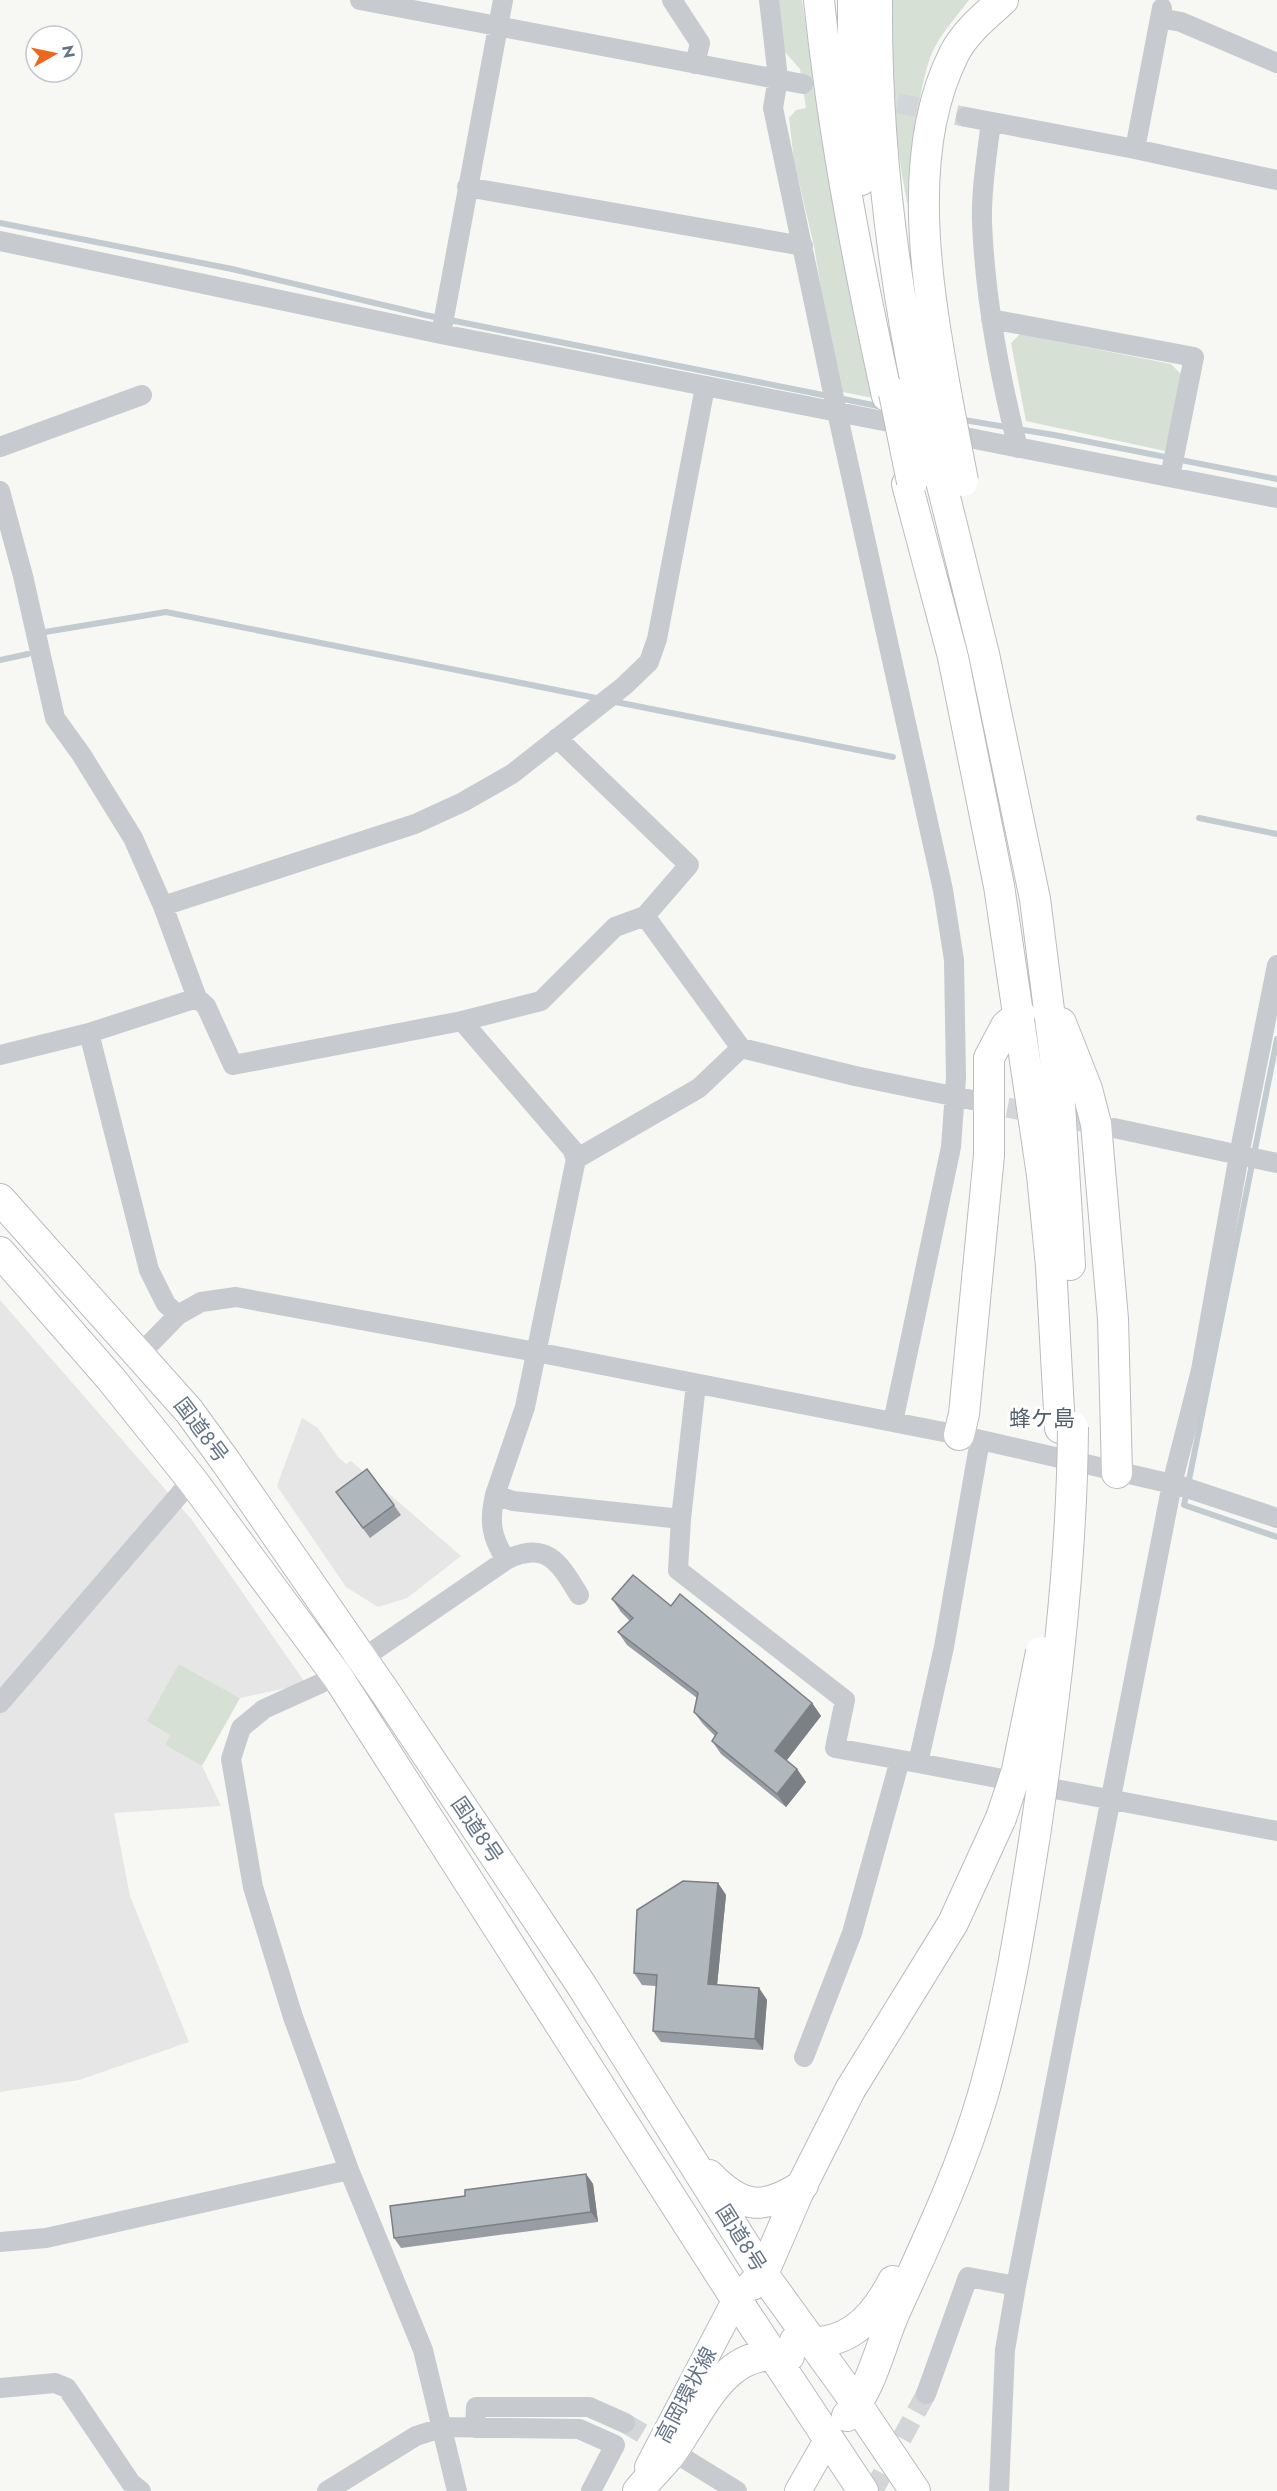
<svg xmlns="http://www.w3.org/2000/svg" width="1277" height="2491" viewBox="0 0 1277 2491" font-family="Jost,'Noto Sans JP',sans-serif">
<style>
.built{fill:#e5e6e5}
.green{fill:#d7e0d5}
.lines{fill:none;stroke-linecap:round;stroke-linejoin:round}
.stream{stroke:#c1cbd0;stroke-width:6}
.minor-tunnel{stroke:#d2d6d9;stroke-width:20;stroke-dasharray:20 10;stroke-linecap:butt}
.major-casing{stroke:#babdc2;stroke-width:28}
.highway-casing{stroke:#b9bcc0;stroke-width:32}
.minor{stroke:#c7cace;stroke-width:20}
.major{stroke:#fff;stroke-width:26}
.highway{stroke:#fff;stroke-width:30}
.highway-bridge-casing{stroke:#b9bcc0;stroke-width:32;stroke-linecap:butt}
.highway-bridge{stroke:#fff;stroke-width:30}
.wall{fill:#979da3}
.shaded-wall{fill:#7b8084}
.building{fill:#b0b7bd;stroke:#7b8084;stroke-width:1.5}
.labels{text-anchor:middle;dominant-baseline:central;stroke-width:6;stroke-linejoin:round;paint-order:stroke}
.street-label{font-size:21px;fill:#647487;stroke:#fff}
.neighbourhood-label{font-size:22px;fill:#535e6b;stroke:#fff}
</style>
<rect width="100%" height="100%" fill="#f7f7f4"/>
<!-- built -->
<path class="built" d="M0,1300L192,1520L306,1684L240,1698L179,1664L171,1735L165,1745L202,1766L221,1806L114,1813L130,1896L189,2042L79,2080L0,2092Z
M302,1418L318,1428L338,1457L346,1464L351,1461L461,1556L407,1598L378,1607L346,1587L277,1486Z"/>
<!-- green -->
<path class="green" d="M778,0H802L820,129L862,354L870,365L873,398L838,391L814,246L794,161L789,118L796,110L806,108L800,69L784,51Z
M893,0H969C958,15 945,29 936,45C915,82 912,175 911,219C893,147 892,74 893,0Z
M1020,334L1171,364L1182,375L1165,451L1026,421L1011,343Z
M179,1664L240,1698L202,1766L165,1745L170,1735L147,1721Z"/>
<g class="lines">
<!-- stream -->
<path class="stream" d="M0,223L232,269L425,315L883,407
M958,419L1054,435L1277,479
M45,632L166,612L601,699
M0,660L28,654
M611,701L893,757
M1199,818L1277,834
M1277,1039L1184,1505L1277,1537"/>
<!-- minor-tunnel -->
<path class="minor-tunnel" d="M868,97L966,117
M978,1102L1105,1126
M625,2423L672,2451
M873,2491L926,2394"/>
<!-- major casing -->
<g class="major-casing">
<path id="major" d="M648,2467L736,2299
M798,2491L829,2437"/>
</g>
<!-- highway casing -->
<g class="highway-casing">
<path id="highway" d="M819,0C833,134 858,264 887,396
M853,0V67L861,180
M877,0C876,135 891,266 919,398
M947,398C928,291 903,155 954,54C965,32 985,16 1003,0
M907,484L953,657L999,886L1042,1175L1051,1266L1060,1428
M942,485L984,654L1035,899L1059,1089L1070,1265
M1061,1023L1087,1089L1096,1124L1113,1319L1117,1473
M0,1199L189,1411L226,1462L385,1692L582,1986L763,2274L849,2393L915,2491
M0,1252L111,1379L192,1480L337,1676L736,2299L863,2491
M959,1435L964,1414L989,1155V1058L1006,1026L1020,1014
M709,2175C742,2209 763,2211 803,2185
M752,2285L763,2274L798,2193L850,2090L953,1923L1001,1818
M795,2341C844,2349 872,2322 893,2281
M847,2416C871,2390 880,2347 894,2314C926,2243 960,2173 982,2098C1007,2012 1021,1924 1035,1835
M638,2491C648,2479 659,2468 669,2456C702,2413 722,2345 789,2356"/>
</g>
<!-- minor -->
<path class="minor" d="M360,0L803,84
M672,0L700,43L695,64
M769,0L778,78L773,108L837,412L943,890L954,960L956,1078L951,1147L893,1422
M1160,18L1181,22L1277,63
M966,117L1135,149L1277,180
M991,122C987,155 981,189 982,222C985,298 999,374 1018,448
M1135,149L1162,8
M467,187L803,246
M0,241L441,334L909,426
M991,319L1194,357L1170,477
M441,334L503,0
M944,433L1277,498
M0,447L142,395
M0,491L23,576L55,718L81,754L133,838L163,906L197,998L206,1006L233,1065L462,1021L572,1149L576,1159L525,1407L495,1495L513,1501L681,1519L678,1570L845,1700L835,1748L918,1763L944,1647L980,1440
M163,906L415,824L463,802L512,774L624,686L649,662L657,639L705,387
M645,916L741,1048
M462,1021L541,1001L615,927L645,916L689,865L557,738
M89,1033L149,1270L166,1304L178,1315
M0,1055L89,1033L197,998
M1114,1128L1277,1163
M576,1159L699,1088L741,1048L855,1076L977,1101
M140,1354L178,1315L201,1302L236,1297L536,1352L959,1435L1181,1486L1277,1518
M495,1495C489,1521 491,1537 506,1560
M681,1519L696,1384
M0,1703L192,1480
M918,1763L1277,1831
M804,2057L852,1933L900,1760
M0,2242L46,2238L349,2170
M0,2388L55,2383L67,2388L131,2483L141,2491
M926,2394L968,2277L1016,2286
M475,2428L476,2407H589L625,2423
M685,2459L737,2491
M327,2491L416,2436L444,2427L579,2429L615,2445L591,2491
M457,2491L423,2350L349,2170L293,2017L253,1887L231,1759L241,1728L264,1709L337,1676L506,1560C546,1540 559,1562 579,1595
M999,2491L1005,2350L1016,2286L1172,1484L1201,1370L1239,1155L1277,965"/>
<!-- major -->
<use href="#major" class="major"/>
<!-- highway -->
<use href="#highway" class="highway"/>
<!-- highway-bridge casing -->
<g class="highway-bridge-casing">
<path id="highway-bridge" d="M894,393L912,482
M919,398L942,485
M947,398L963,481
M1001,1818L1017,1770L1041,1652
M1035,1835C1055,1699 1072,1564 1073,1427"/>
</g>
<!-- highway-bridge -->
<use href="#highway-bridge" class="highway-bridge"/>
</g>
<!-- wall -->
<path class="wall" d="M336,1492L394,1505L401,1515L370,1538Z
M612,1599L671,1606L812,1703L821,1716L786,1760L797,1769L806,1782L786,1807L721,1754L712,1741L715,1736L703,1724L694,1712L697,1698L627,1645L618,1632L630,1621L621,1612Z
M718,1883L726,1895L717,1985L759,1988L767,2000L763,2050L661,2042L653,2031L656,1986L642,1985L634,1973Z
M586,2174L593,2184L598,2222L401,2248L394,2238Z"/>
<!-- shaded-wall -->
<path class="shaded-wall" d="M812,1703L821,1716L784,1764L775,1751Z
M797,1769L806,1782L786,1807L777,1794Z
M718,1883L726,1895L716,1996L708,1984Z
M759,1988L767,2000L763,2050L755,2039Z
M586,2174L593,2184L598,2222L591,2212Z"/>
<!-- building -->
<path class="building" d="M367,1469L394,1505L363,1528L336,1492Z
M633,1575L671,1606L680,1594L812,1703L775,1751L797,1769L777,1794L712,1741L717,1733L694,1712L698,1693L618,1632L633,1618L612,1599Z
M683,1881L718,1883L708,1984L759,1988L755,2039L653,2031L657,1975L634,1973L637,1910Z
M586,2174L591,2212L394,2238L390,2206L465,2196V2190Z"/>
<g class="labels">
<!-- street labels -->
<g class="street-label">
<text transform="translate(201 1430) rotate(53)">国道8号</text>
<text transform="translate(477 1830) rotate(56)">国道8号</text>
<text transform="translate(741 2238) rotate(58)">国道8号</text>
<text transform="translate(686 2395) rotate(-62)">高岡環状線</text>
</g>
<!-- neighbourhood labels -->
<g class="neighbourhood-label">
<text x="1042" y="1418">蜂ケ島</text>
</g>
</g>
<!-- north arrow -->
<g transform="translate(54 54) rotate(81)"><circle r="28" fill="#ffffff" stroke="#c1c7cf" stroke-width="1.5"/>
<path d="M0-4.5L10 22L0 15L-10 22Z" fill="#ed661e"/>
<text y="-9" font-size="16" font-weight="bold" text-anchor="middle" fill="#647487">N</text>
</g>
</svg>
